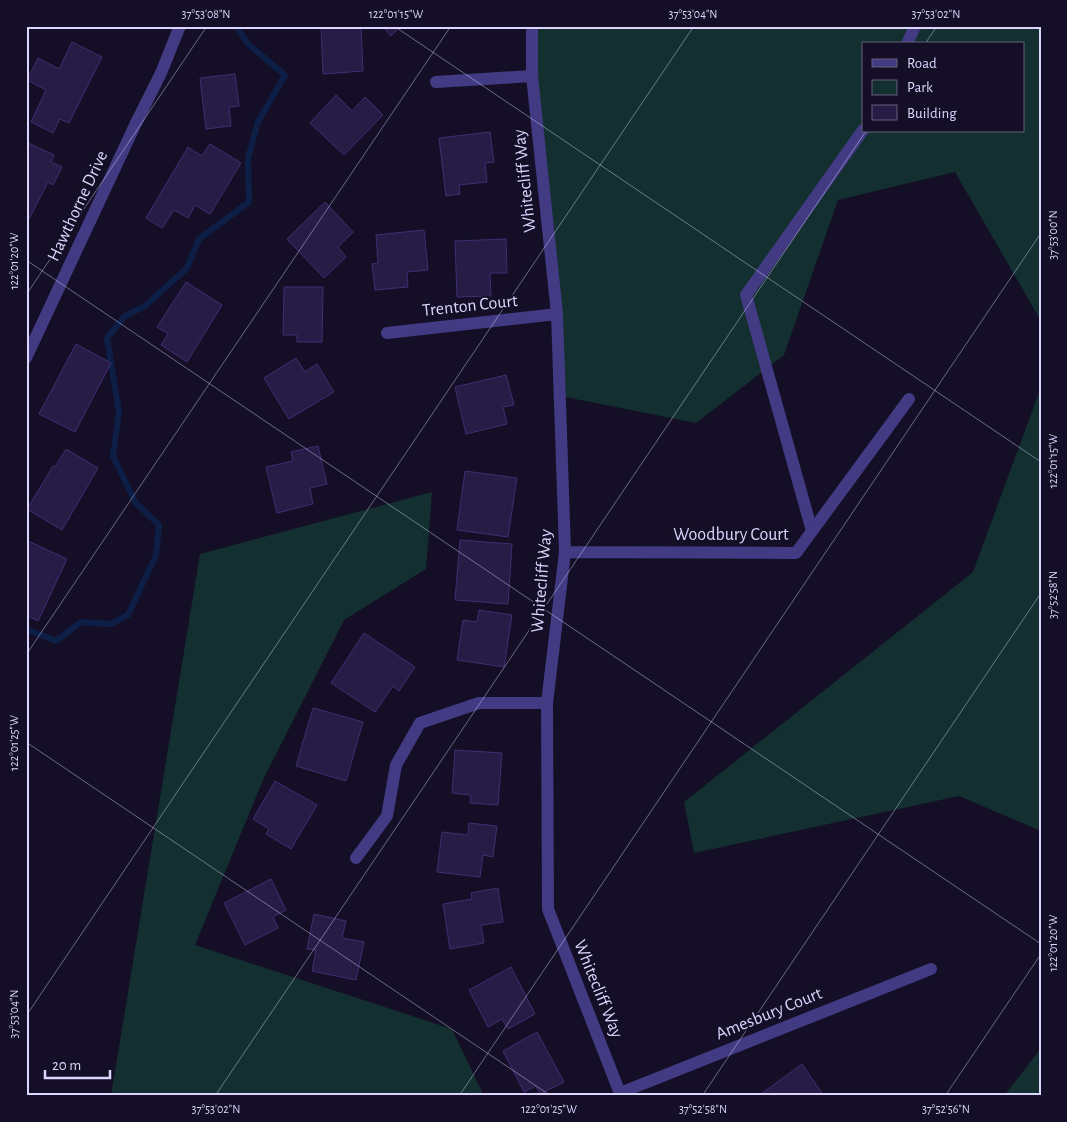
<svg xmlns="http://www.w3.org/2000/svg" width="1067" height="1122" viewBox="0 0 1067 1122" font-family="'Alegreya Sans',sans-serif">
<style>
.green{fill:#132f30;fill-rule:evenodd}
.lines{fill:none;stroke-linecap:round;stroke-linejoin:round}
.stream{stroke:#0d1f47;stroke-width:6}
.building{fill:#271c46;stroke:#3f2e72}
.service{stroke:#423b84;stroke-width:12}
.minor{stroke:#423b84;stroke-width:12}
.ticks{fill:none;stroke:#dcd5fe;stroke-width:1;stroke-opacity:0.45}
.labels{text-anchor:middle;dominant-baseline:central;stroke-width:4;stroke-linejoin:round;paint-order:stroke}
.street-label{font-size:18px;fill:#dcd5fe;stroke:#140f26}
.neatline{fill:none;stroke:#dcd5fe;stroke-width:2}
.ticks-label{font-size:12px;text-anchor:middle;fill:#dcd5fe}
</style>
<rect width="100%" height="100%" fill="#140f26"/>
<!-- green -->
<path class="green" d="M532,26H1041V321L955,172L838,200L784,355L696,423L560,396ZM863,44H1023V131H863Z
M1041,387V831L959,796L694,853L684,802L973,572Z
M432,492L426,569L344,620L263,780L195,945L452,1029L484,1096H111L200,554Z
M1041,1048V1096H1004Z"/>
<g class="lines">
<!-- stream -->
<path class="stream" d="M26,629L56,641L81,622L111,624L128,615L156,555L159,525L135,502L113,456L119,412L107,338L125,316L145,306L187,268L199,239L249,202L248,158L258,122L285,75L248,44L236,26"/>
</g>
<!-- building -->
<path class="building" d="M321,26H361L363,71L323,74Z
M382,26H401L391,36Z
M72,42L102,57L69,123L60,119L53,133L31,122L46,90L27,80L38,58L59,69Z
M235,74L239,106L229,107L231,126L206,129L200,78Z
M336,95L352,111L365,97L383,115L344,155L310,123Z
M490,132L494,162L485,163L487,182L459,185L460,194L446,196L439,138Z
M26,142L54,155L51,162L62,167L53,185L48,182L29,219L26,218Z
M210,144L241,163L210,214L195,205L188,218L174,210L162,228L146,218L188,147L202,156Z
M325,202L353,232L338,247L346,257L324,278L287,239Z
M424,230L428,270L407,272L408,287L375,290L372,264L378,263L376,235Z
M506,239L507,273H490L491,296L457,297L455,241Z
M186,282L222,305L187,362L161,345L168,334L157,327Z
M284,287H323L322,342H297V335H283Z
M76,344L111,363L75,432L39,414Z
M296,358L305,372L317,364L334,392L289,419L264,378Z
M506,375L514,405L503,407L507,424L466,434L455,387Z
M318,446L327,484L310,488L313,504L277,513L266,467L293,461L291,452Z
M66,449L98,468L62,530L27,509L53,466L55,467Z
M465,471L517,478L508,537L457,530Z
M26,540L67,559L38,621L26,615Z
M460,540L512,544L508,604L455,600Z
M479,610L512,615L504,667L457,660L463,620L477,622Z
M364,633L415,667L399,691L393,686L375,712L331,683Z
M313,708L363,722L346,781L296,766Z
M455,750L502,753L498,805L470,803L471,795L452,793Z
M275,781L317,805L291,849L266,834L269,829L253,819Z
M469,823L497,826L493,857L483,855L480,877L437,872L442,832L468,835Z
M271,879L286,910L273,917L278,928L245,945L224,903Z
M498,888L503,922L481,925L484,943L450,949L443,904L472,899L471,893Z
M314,914L346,921L342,938L364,942L356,980L312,971L316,950L307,949Z
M511,967L535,1014L508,1029L502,1019L488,1027L469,990Z
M537,1032L564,1082L540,1094L536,1086L524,1092L503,1051Z
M802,1064L824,1096H763L761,1094Z"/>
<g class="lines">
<!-- service -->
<path class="service" d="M907,44L915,26
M136,123L161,73L180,26
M812,531L746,295L863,130"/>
<!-- minor -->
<path class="minor" d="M532,26V76L557,314L565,552L547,703L548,909L621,1096
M436,82L532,76
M387,333L557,314
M26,358L136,123
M565,552L796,553L909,399
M356,858L387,816L396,765L420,723L479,703H547
M620,1093L931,969"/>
</g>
<!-- ticks -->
<path class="ticks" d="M394,26L1041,462M925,44L937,26M26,260L1041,944M26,295L207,26M26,655L451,26M26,742L551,1096M26,1016L694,26M215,1096L866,131M459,1096L1041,233M702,1096L1041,593M945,1096L1041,954"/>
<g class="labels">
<!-- street labels -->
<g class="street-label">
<text transform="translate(525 181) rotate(-96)">Whitecliff Way</text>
<text transform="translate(78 206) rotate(-65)">Hawthorne Drive</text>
<text transform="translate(470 306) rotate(-6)">Trenton Court</text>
<text x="731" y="535">Woodbury Court</text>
<text transform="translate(542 581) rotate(-85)">Whitecliff Way</text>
<text transform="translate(598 989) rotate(68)">Whitecliff Way</text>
<text transform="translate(769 1014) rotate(-22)">Amesbury Court</text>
</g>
</g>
<!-- border -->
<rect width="1067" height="1122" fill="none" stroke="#140f26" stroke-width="55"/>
<!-- legend -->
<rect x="862" y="42" width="162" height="90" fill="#140f26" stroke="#645e7c"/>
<rect x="872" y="59" width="25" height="8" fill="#423b84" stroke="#645e7c"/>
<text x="907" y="68" font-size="15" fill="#dcd5fe">Road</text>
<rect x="872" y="80" width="25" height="15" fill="#132f30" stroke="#645e7c"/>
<text x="907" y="92" font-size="15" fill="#dcd5fe">Park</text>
<rect x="872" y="105" width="25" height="15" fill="#271c46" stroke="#645e7c"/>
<text x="907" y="118" font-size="15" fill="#dcd5fe">Building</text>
<!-- scale -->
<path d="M45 1070v8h65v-8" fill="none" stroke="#dcd5fe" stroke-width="2.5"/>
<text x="52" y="1070" font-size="15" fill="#dcd5fe" stroke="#140f26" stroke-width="4" paint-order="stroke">20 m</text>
<rect x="28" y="28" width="1012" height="1066" class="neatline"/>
<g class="ticks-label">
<text x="206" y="18">37°53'08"N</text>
<text x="396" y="18">122°01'15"W</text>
<text x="693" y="18">37°53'04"N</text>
<text x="936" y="18">37°53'02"N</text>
<text transform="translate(1053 235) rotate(-90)" y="4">37°53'00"N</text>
<text transform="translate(14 261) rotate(-90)" y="4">122°01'20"W</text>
<text transform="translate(1053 461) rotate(-90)" y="4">122°01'15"W</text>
<text transform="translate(1053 595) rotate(-90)" y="4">37°52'58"N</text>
<text transform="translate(14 743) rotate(-90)" y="4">122°01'25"W</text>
<text transform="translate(1053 943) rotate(-90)" y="4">122°01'20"W</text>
<text transform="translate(14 1014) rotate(-90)" y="4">37°53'04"N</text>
<text x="216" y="1113">37°53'02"N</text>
<text x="549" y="1113">122°01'25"W</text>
<text x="703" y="1113">37°52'58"N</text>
<text x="946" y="1113">37°52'56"N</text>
</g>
</svg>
